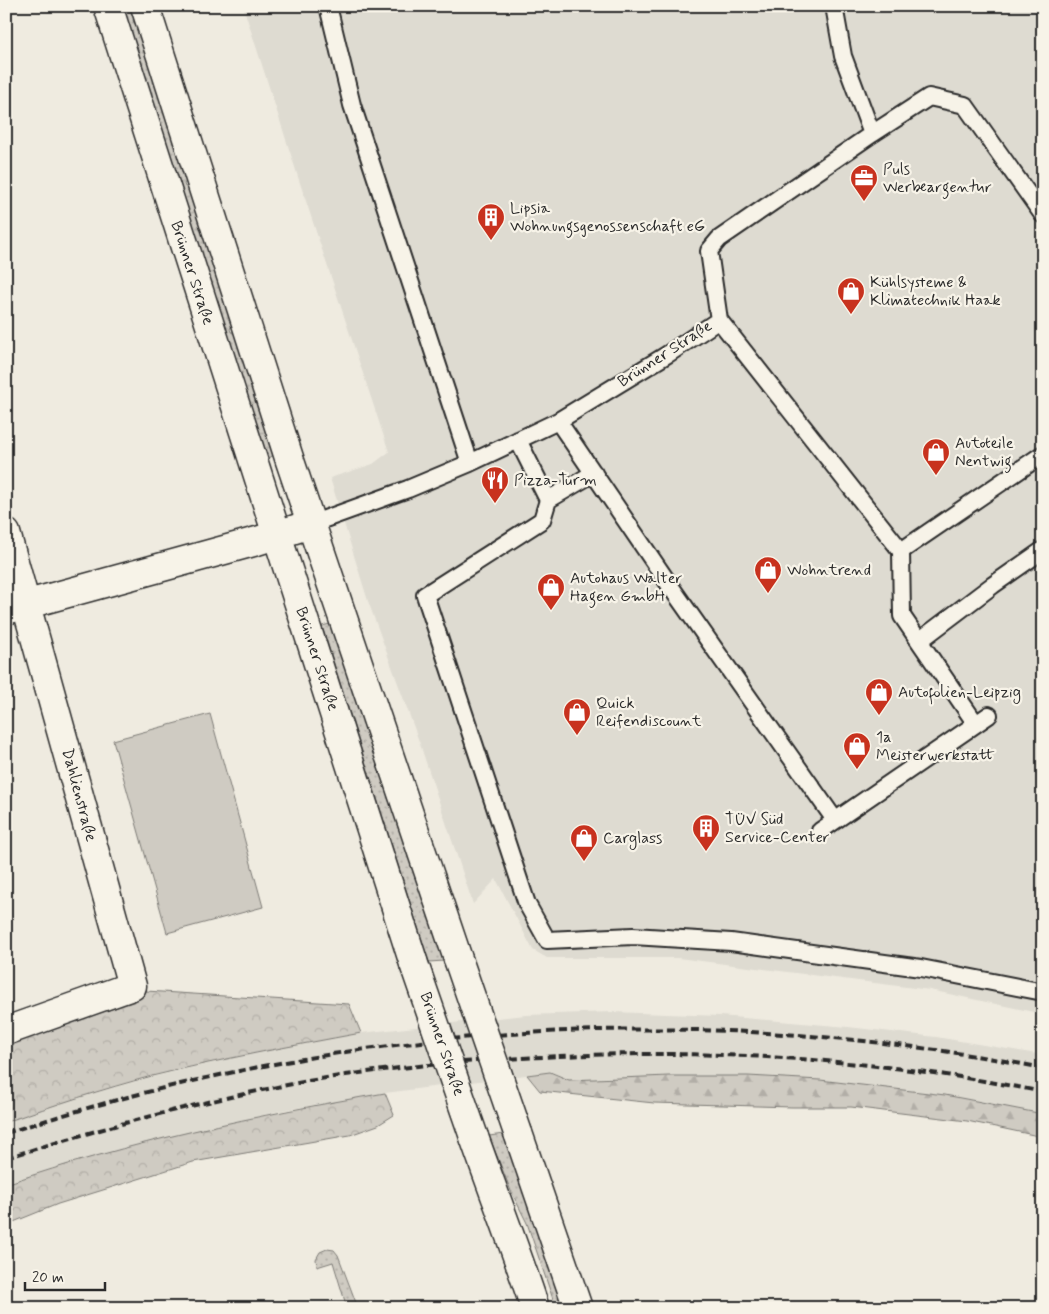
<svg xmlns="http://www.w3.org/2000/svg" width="1049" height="1314" viewBox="0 0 1049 1314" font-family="Mynerve,sans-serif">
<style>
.built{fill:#dedbd1}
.grass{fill:url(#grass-dots);stroke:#7d7b76}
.forest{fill:url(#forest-firs);stroke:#7d7b76}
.park{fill:url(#park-crowns);stroke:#7d7b76}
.pitch{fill:#cfcbc2;stroke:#7d7b76}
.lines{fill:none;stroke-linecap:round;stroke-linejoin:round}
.lane-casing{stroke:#2b2b2b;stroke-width:20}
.street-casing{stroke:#2b2b2b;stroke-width:31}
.secondary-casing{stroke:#2b2b2b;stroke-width:31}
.lane{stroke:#f7f3e8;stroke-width:16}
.street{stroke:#f7f3e8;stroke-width:28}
.secondary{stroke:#f7f3e8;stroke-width:28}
.rail{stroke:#2b2b2b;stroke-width:4;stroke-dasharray:8 4;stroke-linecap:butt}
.secondary-bridge-casing{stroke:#2b2b2b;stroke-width:31;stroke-linecap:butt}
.secondary-bridge{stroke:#f7f3e8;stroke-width:28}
.labels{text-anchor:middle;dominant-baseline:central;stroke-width:4.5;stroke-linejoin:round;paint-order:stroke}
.poi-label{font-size:16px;fill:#2b2b2b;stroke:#f7f3e8;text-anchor:start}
.street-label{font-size:16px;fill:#2b2b2b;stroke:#f7f3e8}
</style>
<defs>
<pattern id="grass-dots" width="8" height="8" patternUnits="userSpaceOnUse" patternTransform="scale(1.25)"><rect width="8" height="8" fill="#cfcbc2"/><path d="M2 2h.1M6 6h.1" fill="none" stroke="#b2aea7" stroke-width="1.8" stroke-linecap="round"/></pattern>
<pattern id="forest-firs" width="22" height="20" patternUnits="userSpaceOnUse" patternTransform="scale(1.25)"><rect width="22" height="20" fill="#cfcbc2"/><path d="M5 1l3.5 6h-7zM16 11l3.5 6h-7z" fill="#b2aea7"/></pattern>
<pattern id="park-crowns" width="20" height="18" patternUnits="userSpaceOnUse" patternTransform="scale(1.25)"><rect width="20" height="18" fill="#cfcbc2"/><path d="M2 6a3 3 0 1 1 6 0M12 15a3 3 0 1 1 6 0" fill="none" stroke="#b2aea7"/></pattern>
</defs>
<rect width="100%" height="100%" fill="#efebe0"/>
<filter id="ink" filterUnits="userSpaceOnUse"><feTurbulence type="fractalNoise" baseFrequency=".02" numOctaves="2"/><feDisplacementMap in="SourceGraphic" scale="10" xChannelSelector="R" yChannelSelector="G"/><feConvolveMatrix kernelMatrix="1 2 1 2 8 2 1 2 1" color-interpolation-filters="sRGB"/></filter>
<g filter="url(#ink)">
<!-- built -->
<path class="built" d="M243,6H1043V1014L930,990L678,958H547L533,950L496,879L473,904L420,744L368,601L330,478L373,464L389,452L300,183Z
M612,1012L720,1016L848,1027L936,1037L1043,1055V1114L945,1095L820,1080L748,1076H669L568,1080L550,1072L385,1093L286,1110L136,1145L54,1168L6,1184V1122L69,1100L151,1077L253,1053L361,1033L526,1015Z"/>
<!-- grass -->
<path class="grass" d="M123,6H132L135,16L133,20L134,23H137L186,181L184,184L185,187L188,186L232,325L230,329L231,332H234L275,455L267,458Z
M330,624L444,961L429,962L322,626Z
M504,1134L565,1308H556L527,1223L511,1191L489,1136Z
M327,1249L334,1250L338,1255L358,1308H347L333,1262L317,1267L316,1259L320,1252Z"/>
<!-- forest -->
<path class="forest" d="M550,1072L569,1080L669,1076H748L820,1080L945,1095L1043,1114V1137L967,1121L851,1107H792L654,1103L540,1091L527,1075Z"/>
<!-- park -->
<path class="park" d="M146,991L349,1004L361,1033C291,1046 221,1059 152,1076C103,1089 54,1105 6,1122V1044L136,1001Z
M385,1093L394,1115L378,1125L350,1135L193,1162L58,1204L6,1225V1184C129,1142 257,1115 385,1093Z"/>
<!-- pitch -->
<path class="pitch" d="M210,714L263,907L167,933L113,740Z"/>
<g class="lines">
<!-- lane casing -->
<g class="lane-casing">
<path id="lane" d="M328,6L352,105L470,463
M834,6L843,56L872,134
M719,320L901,551L902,616L976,724
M558,421L673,590L835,820
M518,440L548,500L542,520L425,595L527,904L547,940L633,936L731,942L921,968L1043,992
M548,500L594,473
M311,524L408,489L470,463L558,421L668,354L719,320L709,251L719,239L872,134L929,97L965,105L1043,215
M901,551L1043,454
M919,641L993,585L1043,550
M820,831L989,715"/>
</g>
<!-- street casing -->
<g class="street-casing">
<path id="street" d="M6,533L132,986L6,1031
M6,610L257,541L311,524"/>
</g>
<!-- secondary casing -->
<g class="secondary-casing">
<path id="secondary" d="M108,6L414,964
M145,6L290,461L458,959
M518,1133L578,1308
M474,1137C494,1194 516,1250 535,1308"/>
</g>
<!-- lane -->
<use href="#lane" class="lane"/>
<!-- street -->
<use href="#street" class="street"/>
<!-- secondary -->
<use href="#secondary" class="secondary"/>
<!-- rail -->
<path class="rail" d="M6,1133C345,1022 693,1000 1043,1068
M6,1158C104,1127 202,1101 303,1082C370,1070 439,1063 507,1059C686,1047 867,1056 1043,1092"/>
<!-- secondary-bridge casing -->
<g class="secondary-bridge-casing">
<path id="secondary-bridge" d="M458,959L518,1133
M414,964L474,1137"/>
</g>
<!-- secondary-bridge -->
<use href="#secondary-bridge" class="secondary-bridge"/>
</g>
</g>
<!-- icons -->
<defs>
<g id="office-pin" transform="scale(1.4375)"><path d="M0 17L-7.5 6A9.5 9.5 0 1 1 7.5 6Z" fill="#c8321e" stroke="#f7f3e8"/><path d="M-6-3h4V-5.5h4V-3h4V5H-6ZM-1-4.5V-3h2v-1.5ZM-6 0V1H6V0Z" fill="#fff"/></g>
<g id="building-pin" transform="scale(1.4375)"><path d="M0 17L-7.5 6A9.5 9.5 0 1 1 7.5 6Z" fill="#c8321e" stroke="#f7f3e8"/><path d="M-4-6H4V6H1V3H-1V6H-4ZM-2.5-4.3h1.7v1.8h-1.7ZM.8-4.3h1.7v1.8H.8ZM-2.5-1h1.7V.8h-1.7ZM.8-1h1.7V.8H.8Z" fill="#fff"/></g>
<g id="shop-pin" transform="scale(1.4375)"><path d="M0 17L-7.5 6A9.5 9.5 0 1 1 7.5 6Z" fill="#c8321e" stroke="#f7f3e8"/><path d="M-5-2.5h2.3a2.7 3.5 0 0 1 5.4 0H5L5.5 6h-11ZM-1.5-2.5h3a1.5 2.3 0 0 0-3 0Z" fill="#fff"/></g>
<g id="restaurant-pin" transform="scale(1.4375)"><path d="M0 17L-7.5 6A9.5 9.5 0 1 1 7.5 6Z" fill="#c8321e" stroke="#f7f3e8"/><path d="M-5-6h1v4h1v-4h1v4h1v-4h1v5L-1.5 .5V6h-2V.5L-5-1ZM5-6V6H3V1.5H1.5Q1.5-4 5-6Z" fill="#fff"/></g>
</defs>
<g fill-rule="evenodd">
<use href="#office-pin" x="864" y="178"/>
<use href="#building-pin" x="491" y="217"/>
<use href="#shop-pin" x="851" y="291"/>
<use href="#shop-pin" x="936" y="452"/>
<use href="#restaurant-pin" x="495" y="480"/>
<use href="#shop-pin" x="768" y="570"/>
<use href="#shop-pin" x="551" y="587"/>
<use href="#shop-pin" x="879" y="692"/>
<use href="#shop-pin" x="577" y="712"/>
<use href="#shop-pin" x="857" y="746"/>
<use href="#building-pin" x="706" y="828"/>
<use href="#shop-pin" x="584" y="838"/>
</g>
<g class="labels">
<!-- poi labels -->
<g class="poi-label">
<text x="883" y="169">Puls<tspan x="883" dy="18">Werbeargentur</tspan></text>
<text x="510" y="208">Lipsia<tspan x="510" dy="18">Wohnungsgenossenschaft eG</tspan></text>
<text x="870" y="282">Kühlsysteme &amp;<tspan x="870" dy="18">Klimatechnik Haak</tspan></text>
<text x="955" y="443">Autoteile<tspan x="955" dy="18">Nentwig</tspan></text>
<text x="514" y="480">Pizza-Turm</text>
<text x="787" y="570">Wohntrend</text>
<text x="570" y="578">Autohaus Walter<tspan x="570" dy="18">Hagen GmbH</tspan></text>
<text x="898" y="692">Autofolien-Leipzig</text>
<text x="596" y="703">Quick<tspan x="596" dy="18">Reifendiscount</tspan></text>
<text x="876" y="737">1a<tspan x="876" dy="18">Meisterwerkstatt</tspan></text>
<text x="725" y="819">TÜV Süd<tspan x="725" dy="18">Service-Center</tspan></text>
<text x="603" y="838">Carglass</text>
</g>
<!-- street labels -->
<g class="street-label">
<text transform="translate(192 273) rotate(72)">Brünner Straße</text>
<text transform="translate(665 354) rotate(-33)">Brünner Straße</text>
<text transform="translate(317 659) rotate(72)">Brünner Straße</text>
<text transform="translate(79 795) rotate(75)">Dahlienstraße</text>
<text transform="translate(442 1044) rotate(71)">Brünner Straße</text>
</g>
</g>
<!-- margin -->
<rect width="1049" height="1314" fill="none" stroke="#f7f3e8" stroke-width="25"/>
<rect x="12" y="12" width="1024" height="1289" fill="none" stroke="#2b2b2b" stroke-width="2" filter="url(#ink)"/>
<!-- scale -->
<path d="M25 1282v8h80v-8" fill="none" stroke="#2b2b2b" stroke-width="2.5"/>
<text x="32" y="1282" font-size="15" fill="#2b2b2b" stroke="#f7f3e8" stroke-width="4" paint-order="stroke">20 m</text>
</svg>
